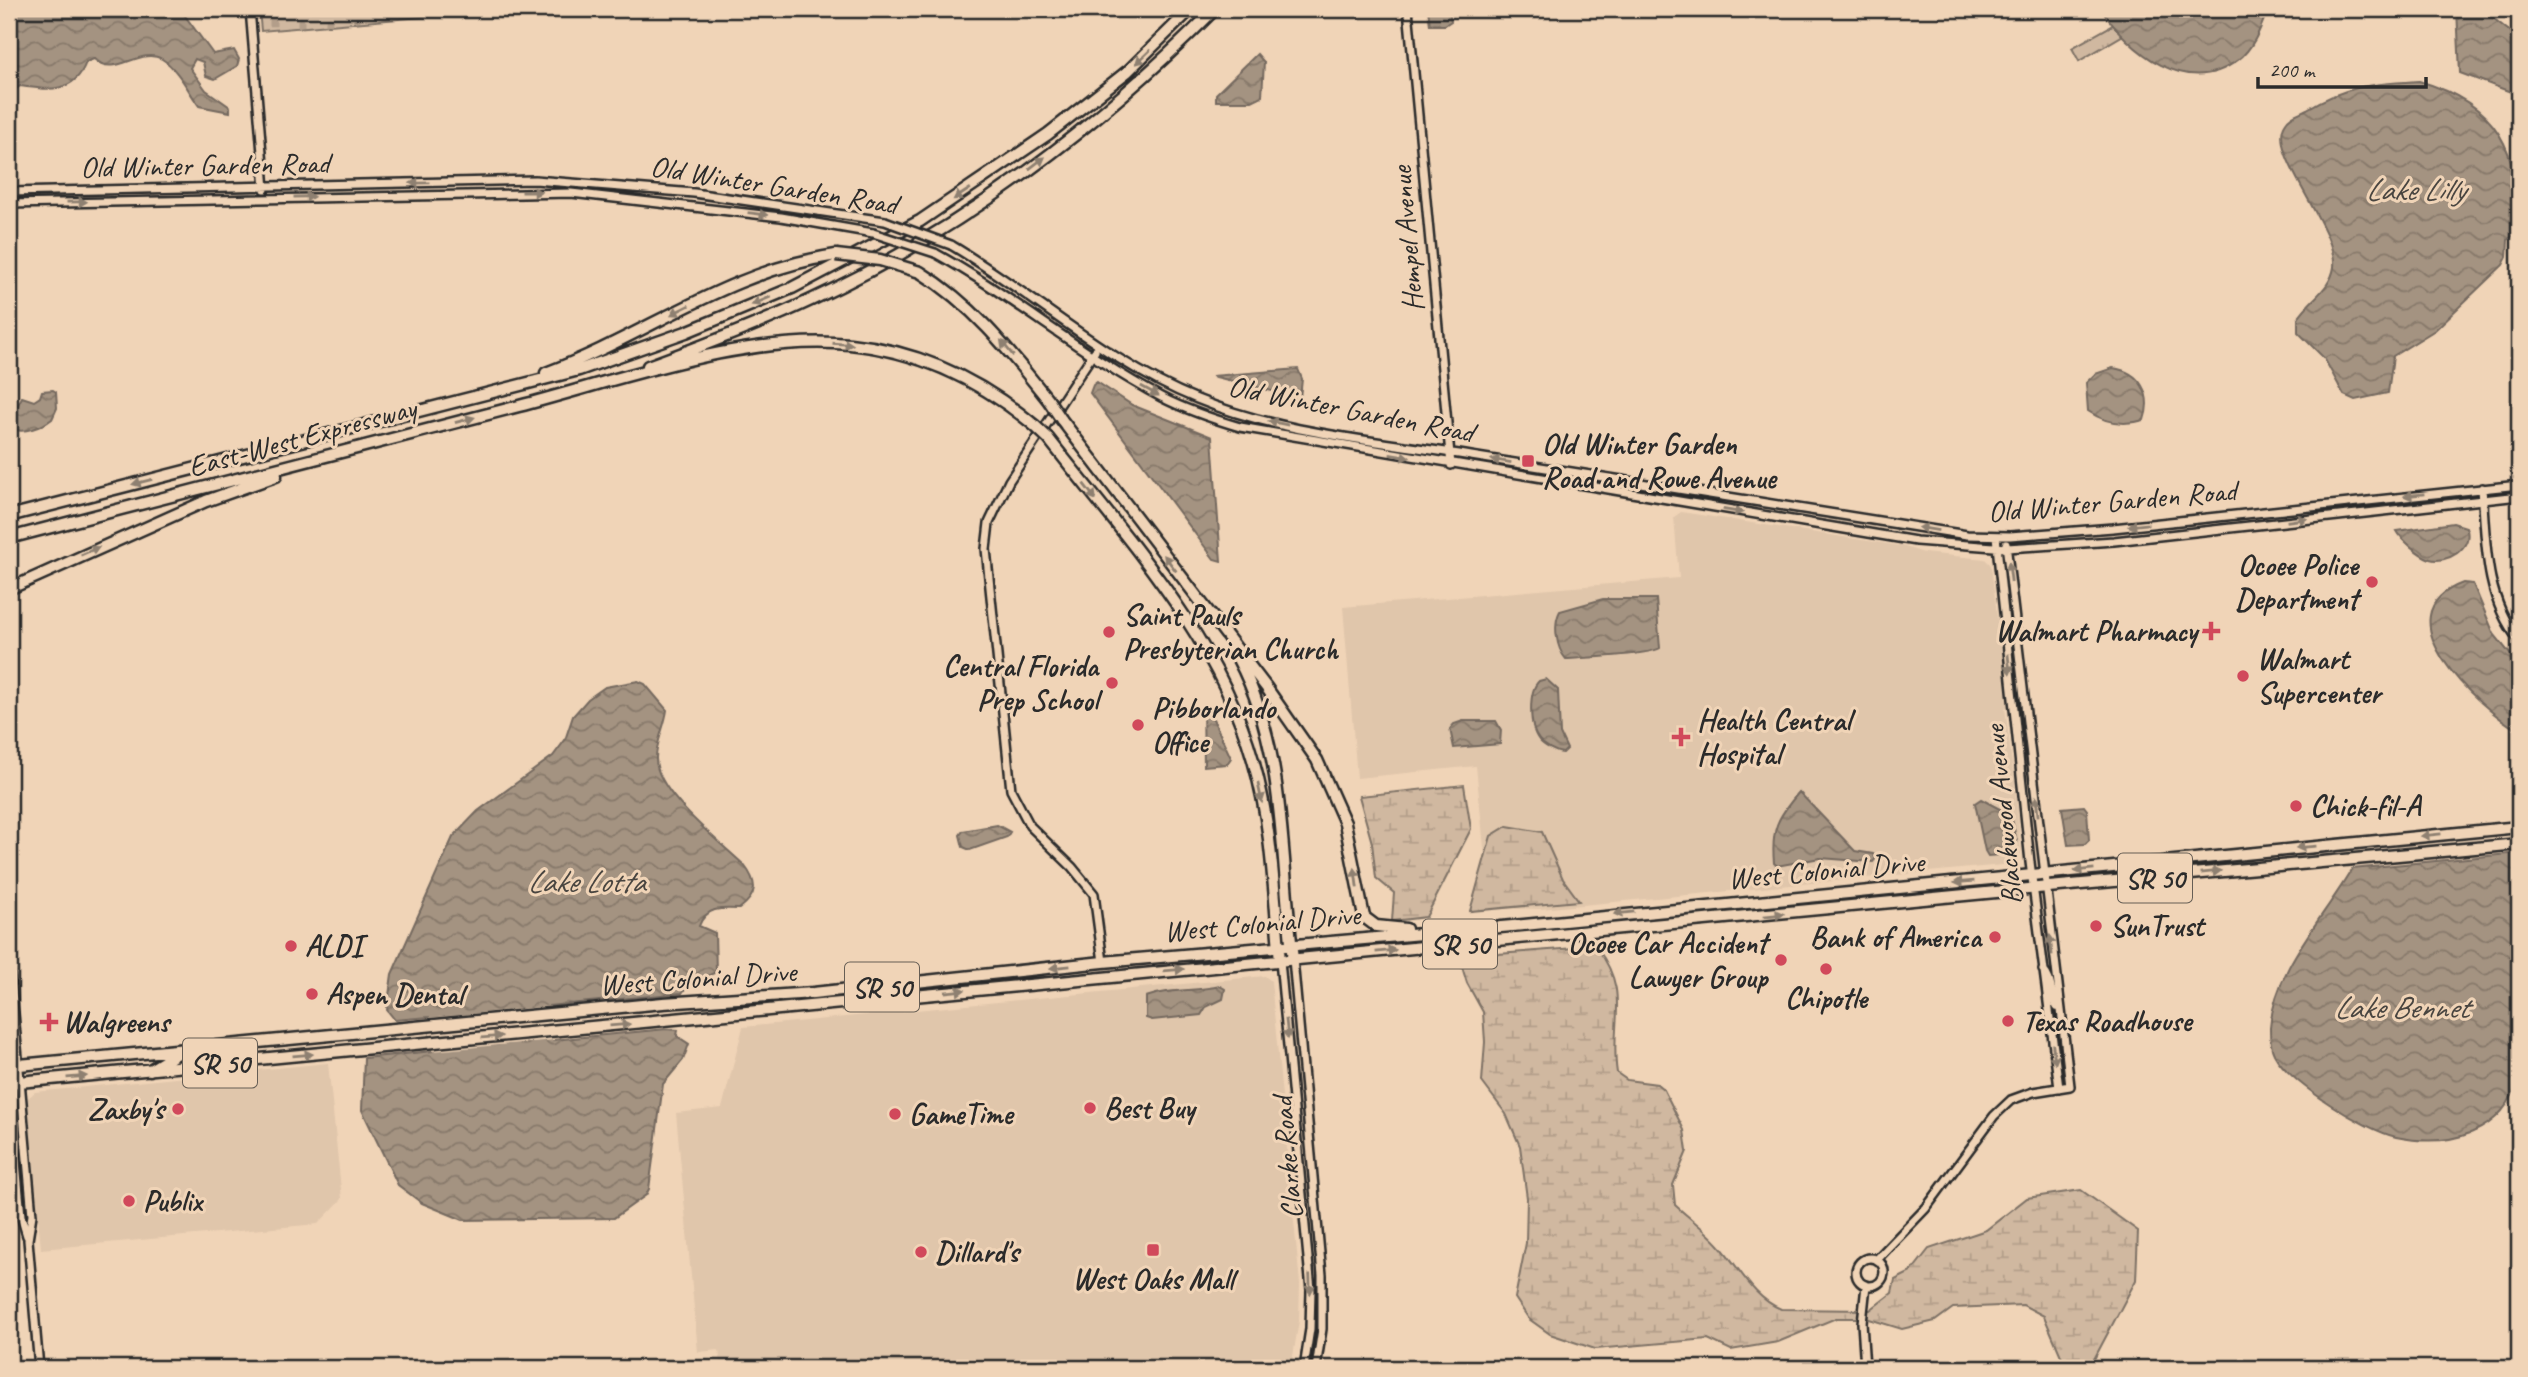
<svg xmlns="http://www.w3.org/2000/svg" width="2528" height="1377" viewBox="0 0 2528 1377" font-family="Caveat,sans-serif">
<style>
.built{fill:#e0c6ab}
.wetland{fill:url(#wetland-marsh);stroke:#7e7266;stroke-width:2}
.cemetery{fill:url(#cemetery-stones);stroke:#7e7266;stroke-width:2}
.park{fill:url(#park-tufts);stroke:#7e7266;stroke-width:2}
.water{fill:url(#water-waves);stroke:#74695f;stroke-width:2}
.pier{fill:#f0d4b7}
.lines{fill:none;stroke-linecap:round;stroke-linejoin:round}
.secondary-casing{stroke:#2b2b2b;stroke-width:12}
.highway-casing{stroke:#2b2b2b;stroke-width:15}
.secondary{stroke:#f0d4b7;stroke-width:7}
.highway{stroke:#f0d4b7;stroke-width:10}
.secondary-bridge-casing{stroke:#2b2b2b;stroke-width:12;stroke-linecap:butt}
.highway-bridge-casing{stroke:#2b2b2b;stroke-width:15;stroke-linecap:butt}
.secondary-bridge{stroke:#f0d4b7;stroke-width:7}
.highway-bridge{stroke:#f0d4b7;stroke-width:10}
.oneway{fill:#8e8071}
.poi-dot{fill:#d1495b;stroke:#f0d4b7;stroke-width:2.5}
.labels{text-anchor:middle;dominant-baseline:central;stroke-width:6;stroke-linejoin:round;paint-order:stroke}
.shield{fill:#f0d4b7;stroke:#665e55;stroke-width:2}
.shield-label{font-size:28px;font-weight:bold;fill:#2b2b2b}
.street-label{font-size:30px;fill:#2b2b2b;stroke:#f0d4b7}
.poi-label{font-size:30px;font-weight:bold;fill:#2b2b2b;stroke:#f0d4b7;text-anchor:start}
.water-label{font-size:32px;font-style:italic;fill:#494540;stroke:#f0d4b7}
</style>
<defs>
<pattern id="wetland-marsh" width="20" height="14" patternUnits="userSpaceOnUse" patternTransform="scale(1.75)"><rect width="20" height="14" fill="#d0b8a0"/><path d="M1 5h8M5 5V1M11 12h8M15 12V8" fill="none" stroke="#b39e8a"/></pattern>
<pattern id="cemetery-stones" width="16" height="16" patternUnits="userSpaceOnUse" patternTransform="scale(1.75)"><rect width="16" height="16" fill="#d0b8a0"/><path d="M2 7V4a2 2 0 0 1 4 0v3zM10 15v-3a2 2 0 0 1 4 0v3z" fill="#b39e8a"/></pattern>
<pattern id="park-tufts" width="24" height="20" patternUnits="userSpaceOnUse" patternTransform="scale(1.75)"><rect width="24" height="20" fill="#d0b8a0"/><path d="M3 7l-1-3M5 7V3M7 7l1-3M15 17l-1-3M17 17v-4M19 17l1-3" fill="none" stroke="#b39e8a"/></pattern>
<pattern id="water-waves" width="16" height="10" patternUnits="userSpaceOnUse" patternTransform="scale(1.75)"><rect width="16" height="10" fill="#a49381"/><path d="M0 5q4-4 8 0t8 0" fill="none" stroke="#86786a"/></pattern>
</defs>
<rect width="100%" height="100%" fill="#f0d4b7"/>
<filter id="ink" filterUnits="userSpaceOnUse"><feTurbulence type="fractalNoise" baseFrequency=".0143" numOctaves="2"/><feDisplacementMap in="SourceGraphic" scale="14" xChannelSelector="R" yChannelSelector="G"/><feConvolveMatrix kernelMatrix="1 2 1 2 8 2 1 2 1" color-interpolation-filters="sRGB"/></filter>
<g filter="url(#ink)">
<!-- built -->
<path class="built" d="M1681,512L1902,546L1924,553L1985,559L1991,565L2008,707L2005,708L2016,792L2021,852L2019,859L2013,864L1540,909L1490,908L1476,766L1357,778L1343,607L1679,578L1674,517Z
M1265,976L1271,981L1300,1284L1299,1321L1291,1368H721L719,1350L698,1352L676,1113L722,1108L743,1027Z
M328,1063L342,1199L318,1224L41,1249L27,1099L35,1092Z"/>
<!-- wetland -->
<path class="wetland" d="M1464,785L1471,829L1426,917L1392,921L1394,893L1376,878L1372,843L1359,796Z
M1507,826L1542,832L1563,879L1579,901L1470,911L1491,836Z
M1588,947L1597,948C1632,994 1609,1022 1617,1073L1627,1080L1657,1084L1664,1090L1684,1130L1687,1151L1673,1185L1675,1205C1689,1218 1707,1231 1720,1246C1740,1268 1752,1297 1781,1309L1870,1310L1892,1293L1895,1280L1911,1272L1929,1249L1986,1230L2027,1198L2081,1190L2138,1231L2136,1280L2092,1363L2084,1368H2072L2064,1363L2044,1316L2023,1305L1953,1308L1935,1321L1902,1329L1866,1318H1836L1778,1342L1731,1350L1708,1339L1595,1349L1550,1334L1529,1319L1515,1298L1526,1243L1527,1198L1520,1146L1506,1114L1482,1082L1485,1042L1483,1012L1467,983L1459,957Z"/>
<!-- cemetery -->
<path class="cemetery" d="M259,9H514L261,31Z"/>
<!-- park -->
<path class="park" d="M2129,16L2135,28L2079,61L2072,48Z"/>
<!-- water -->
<path class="water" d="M9,9H180L213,54L234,50L239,59L237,66L215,79L206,76L203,62L195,59L190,68L206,90L230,107V112L199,106C189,92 177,68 162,59C140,46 115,79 94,59L86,62C75,94 48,90 20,86L16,89L9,85Z
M1428,9H1449L1451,21L1445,25H1430Z
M2101,9H2268C2261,27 2254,48 2238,60C2187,99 2129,51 2101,9Z
M2457,9H2482L2519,39V95L2460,73Z
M1257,54L1264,62L1262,96L1252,101H1216V94Z
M2419,81C2499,104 2519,150 2519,230L2508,240L2507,257L2503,265L2435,330L2393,356L2388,393L2355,400L2344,395L2324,358L2298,332V318C2309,300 2331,289 2334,267C2338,228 2267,154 2285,124C2289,116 2299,113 2307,109C2347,85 2373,84 2419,81Z
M2113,368C2140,372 2153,394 2144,420C2124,426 2105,423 2088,411L2086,383L2095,374Z
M1298,369L1302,379L1300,398L1212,376Z
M1097,382L1132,405L1212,437L1221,561L1214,559L1090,393L1093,385Z
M53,390L56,392L57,408L52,419C42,427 24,434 12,429L14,412L22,397L34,401L40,397L42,391Z
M2453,523L2466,527C2475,549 2445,564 2430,559C2419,555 2402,540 2397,531Z
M2463,583L2473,584L2494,634L2519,665V731C2479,708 2377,615 2463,583Z
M1603,599H1656L1660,648C1651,655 1583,658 1566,659C1556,648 1553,624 1560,611Z
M1546,679L1558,690L1560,734L1567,749L1563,753C1555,752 1544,746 1539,740C1529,728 1528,691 1539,681Z
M638,681L645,684L667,710C665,726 656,742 656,758C655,792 719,841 744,865C758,883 758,895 739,909C721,908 706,907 699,926L715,933L716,972L688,985L682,993L549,1006L553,1040L666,1029L678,1030L677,1036L689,1044L683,1060L663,1084L649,1189L646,1195L614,1218L463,1220L422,1203L398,1185L362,1110L364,1058L432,1051L429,1017L395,1020L387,1010L392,974L453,837L478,811L553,756L565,740L573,716L588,699L605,687Z
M1203,708L1209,710L1231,758L1227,764L1204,766Z
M1463,721H1496L1501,730L1500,744L1454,748L1450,729L1454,724Z
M1799,792L1855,851L1873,854L1876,858L1873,862L1820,858L1777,866L1774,863C1771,829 1777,818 1799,792Z
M1981,799L2011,815L2017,842L2011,854L1988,856L1985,851L1975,803Z
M2084,806L2087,810L2089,840L2085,844L2068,845L2062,808Z
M997,825L1010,832L1007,837L970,850L963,847L960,835L963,831Z
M2519,853V1077C2504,1134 2449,1148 2396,1137C2365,1130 2289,1083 2274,1054C2271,1049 2270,1035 2270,1028C2275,967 2323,919 2352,869Z
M1220,986L1225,989L1223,999L1206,1007L1201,1015L1152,1020L1146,1018V997C1170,988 1195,992 1220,986Z"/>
<!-- pier -->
<path class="pier" d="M550,1006L554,1040L432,1051L428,1018Z"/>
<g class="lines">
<!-- secondary casing -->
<g class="secondary-casing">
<path id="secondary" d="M250,9L265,189
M1408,9L1451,465
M9,192L535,180L694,193L885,221
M9,204L571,193L781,217L873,233
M951,245C1034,294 1107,363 1197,399C1282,434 1381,441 1471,456C1636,483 1802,508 1967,535L2010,536L2113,528L2519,485
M935,253C1013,296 1082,355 1161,397C1186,410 1213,419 1240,427L1916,541L2007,548L2114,541L2519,496
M1095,351L1009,481L989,523L986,549L1011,790L1030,826L1072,867L1094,894L1103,962
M2482,488C2486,541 2484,597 2519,640
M1996,536L2030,862L2059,1088
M9,957L32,1215L28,1240L39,1368
M1293,959L1322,1275V1329L1316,1368
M1280,961L1311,1290L1310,1329L1304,1368
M2043,970C2053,981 2050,995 2057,1007
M9,1085L21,1216L27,1236
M1856 1272a14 14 0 1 1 28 0a14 14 0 1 1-28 0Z
M1877,1259L1926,1208L1994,1116L2011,1100L2033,1092L2070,1086L2006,544
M1865,1368L1862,1323L1866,1285"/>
</g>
<!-- highway casing -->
<g class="highway-casing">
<path id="highway" d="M920,272C974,305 1010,352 1049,401
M648,366C702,346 758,325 811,300C961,231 1099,126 1215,9
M546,373C647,335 727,271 836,255
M1061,419L1266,687L1317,760L1345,823L1364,917L1376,926L1406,929
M1048,438C1125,537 1218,636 1253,760C1272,824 1274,894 1280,961
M9,516L579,370L686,332L792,288L920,221L1048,134L1128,71L1191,9
M9,538C179,495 349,451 519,406C619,380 747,333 850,344C919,351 980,380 1034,425
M9,589L206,501L276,476
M1238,659C1287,751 1280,858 1293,959
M9,1066L663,1003L813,993L1103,962L1524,925L2519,827
M150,1070L178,1053
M9,1083C846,1003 1682,919 2519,844"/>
</g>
<!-- secondary -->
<use href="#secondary" class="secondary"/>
<!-- highway -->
<use href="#highway" class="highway"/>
<!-- secondary-bridge casing -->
<g class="secondary-bridge-casing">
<path id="secondary-bridge" d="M885,221L951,245
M873,233L935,253"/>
</g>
<!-- highway-bridge casing -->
<g class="highway-bridge-casing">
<path id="highway-bridge" d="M836,255L880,260L920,272
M1049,401L1061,419
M1034,425L1048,438"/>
</g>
<!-- secondary-bridge -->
<use href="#secondary-bridge" class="secondary-bridge"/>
<!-- highway-bridge -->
<use href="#highway-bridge" class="highway-bridge"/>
</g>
<!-- one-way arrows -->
<defs><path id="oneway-solid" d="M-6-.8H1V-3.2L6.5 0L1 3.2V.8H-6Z" transform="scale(1.75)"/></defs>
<g class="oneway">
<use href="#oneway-solid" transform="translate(1143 57) rotate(136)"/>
<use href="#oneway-solid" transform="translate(1037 163) rotate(-37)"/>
<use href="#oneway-solid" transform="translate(420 183) rotate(179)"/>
<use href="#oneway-solid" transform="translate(532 192)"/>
<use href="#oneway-solid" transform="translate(962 194) rotate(147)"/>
<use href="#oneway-solid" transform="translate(304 197) rotate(-1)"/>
<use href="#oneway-solid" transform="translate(77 202) rotate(-1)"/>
<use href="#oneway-solid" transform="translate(758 214) rotate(7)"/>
<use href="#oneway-solid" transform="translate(761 301) rotate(157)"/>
<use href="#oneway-solid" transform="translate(680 310) rotate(153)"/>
<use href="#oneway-solid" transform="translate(843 344) rotate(4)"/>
<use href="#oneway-solid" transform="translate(1007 348) rotate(-129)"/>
<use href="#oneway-solid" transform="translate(1150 391) rotate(29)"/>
<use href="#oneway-solid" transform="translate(465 420) rotate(-15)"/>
<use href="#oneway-solid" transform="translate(1278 423) rotate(-169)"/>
<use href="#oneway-solid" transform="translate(1400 456) rotate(9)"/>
<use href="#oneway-solid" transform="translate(1501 461) rotate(-171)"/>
<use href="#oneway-solid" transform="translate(142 482) rotate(166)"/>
<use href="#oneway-solid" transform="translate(1090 492) rotate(52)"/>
<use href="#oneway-solid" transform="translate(2414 495) rotate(174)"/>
<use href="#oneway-solid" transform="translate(1733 511) rotate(9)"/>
<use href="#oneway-solid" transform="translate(2297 520) rotate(-8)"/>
<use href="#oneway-solid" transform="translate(2138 525) rotate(174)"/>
<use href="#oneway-solid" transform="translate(1928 529) rotate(-171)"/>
<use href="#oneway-solid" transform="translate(90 551) rotate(-23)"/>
<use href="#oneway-solid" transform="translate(1170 563) rotate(-127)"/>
<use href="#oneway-solid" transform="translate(2010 572) rotate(-97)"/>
<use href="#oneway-solid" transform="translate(2009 664) rotate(84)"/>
<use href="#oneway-solid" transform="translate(1260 793) rotate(78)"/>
<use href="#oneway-solid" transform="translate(2037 806) rotate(-96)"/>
<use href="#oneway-solid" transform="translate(2431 835) rotate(174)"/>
<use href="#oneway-solid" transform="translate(2306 847) rotate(175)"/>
<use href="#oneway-solid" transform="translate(2084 870) rotate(174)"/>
<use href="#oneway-solid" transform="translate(2211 872) rotate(-6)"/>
<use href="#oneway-solid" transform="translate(1356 878) rotate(-97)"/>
<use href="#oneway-solid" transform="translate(1964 882) rotate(175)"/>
<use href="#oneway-solid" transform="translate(1624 913) rotate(174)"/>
<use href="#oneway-solid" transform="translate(1774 915) rotate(-6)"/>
<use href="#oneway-solid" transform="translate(2051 945) rotate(-96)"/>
<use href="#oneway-solid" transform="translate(1386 951) rotate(-6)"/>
<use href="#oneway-solid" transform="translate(1060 967) rotate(174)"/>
<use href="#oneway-solid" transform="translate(1174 970) rotate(-5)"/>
<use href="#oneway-solid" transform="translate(955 991) rotate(-6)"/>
<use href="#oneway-solid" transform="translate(620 1025) rotate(-5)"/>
<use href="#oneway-solid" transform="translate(1287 1029) rotate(84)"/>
<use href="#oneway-solid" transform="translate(492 1037) rotate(-5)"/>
<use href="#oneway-solid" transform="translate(2054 1054) rotate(82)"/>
<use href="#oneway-solid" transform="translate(303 1055) rotate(-5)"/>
<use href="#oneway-solid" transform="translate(77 1077) rotate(-5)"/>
<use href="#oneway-solid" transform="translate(1310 1284) rotate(88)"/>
</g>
</g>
<!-- markers -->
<g class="poi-dot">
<rect x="1521" y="454" width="14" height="14" rx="3.5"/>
<circle cx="2372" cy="582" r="7"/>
<path d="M2207.5 620.5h7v7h7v7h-7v7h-7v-7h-7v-7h7z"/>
<circle cx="1109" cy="632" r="7"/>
<circle cx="2243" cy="676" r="7"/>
<circle cx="1112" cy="683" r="7"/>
<circle cx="1138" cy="725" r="7"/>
<path d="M1677.5 726.5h7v7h7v7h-7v7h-7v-7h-7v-7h7z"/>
<circle cx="2296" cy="806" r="7"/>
<circle cx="2096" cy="926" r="7"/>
<circle cx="1995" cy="937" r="7"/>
<circle cx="291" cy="946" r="7"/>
<circle cx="1781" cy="960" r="7"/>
<circle cx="1826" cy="969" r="7"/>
<circle cx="312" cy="994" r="7"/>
<circle cx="2008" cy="1021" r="7"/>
<path d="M45.5 1011.5h7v7h7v7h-7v7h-7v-7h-7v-7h7z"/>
<circle cx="1090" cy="1108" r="7"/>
<circle cx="178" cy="1109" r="7"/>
<circle cx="895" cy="1114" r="7"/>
<circle cx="129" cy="1201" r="7"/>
<rect x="1146" y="1243" width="14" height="14" rx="3.5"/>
<circle cx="921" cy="1252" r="7"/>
</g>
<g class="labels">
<!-- shield labels -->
<g class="shield">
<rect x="2118" y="853.5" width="74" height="49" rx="5"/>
<rect x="1423" y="919.5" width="74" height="49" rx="5"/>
<rect x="845" y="962.5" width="74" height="49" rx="5"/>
<rect x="183" y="1038.5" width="74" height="49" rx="5"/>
</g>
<g class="shield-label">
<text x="2155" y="878">SR 50</text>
<text x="1460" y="944">SR 50</text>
<text x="882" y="987">SR 50</text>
<text x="220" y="1063">SR 50</text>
</g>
<!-- street labels -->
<g class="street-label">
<text transform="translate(205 165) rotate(-1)">Old Winter Garden Road</text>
<text transform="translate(774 185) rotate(9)">Old Winter Garden Road</text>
<text transform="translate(1407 239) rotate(-95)">Hempel Avenue</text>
<text transform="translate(1351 409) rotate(11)">Old Winter Garden Road</text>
<text transform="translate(302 437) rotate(-15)">East-West Expressway</text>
<text transform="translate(2112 501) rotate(-5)">Old Winter Garden Road</text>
<text transform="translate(2003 815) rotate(-96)">Blackwood Avenue</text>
<text transform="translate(1826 870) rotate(-5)">West Colonial Drive</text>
<text transform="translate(1262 923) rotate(-5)">West Colonial Drive</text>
<text transform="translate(698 978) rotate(-4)">West Colonial Drive</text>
<text transform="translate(1287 1158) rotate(-95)">Clarke Road</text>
</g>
<!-- poi labels -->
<g class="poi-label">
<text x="1542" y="444">Old Winter Garden<tspan x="1542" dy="34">Road and Rowe Avenue</tspan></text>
<text x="2358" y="565" text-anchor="end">Ocoee Police<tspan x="2358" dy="34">Department</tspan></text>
<text x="1123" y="615">Saint Pauls<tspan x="1123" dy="34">Presbyterian Church</tspan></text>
<text x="2197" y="631" text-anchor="end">Walmart Pharmacy</text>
<text x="2257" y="659">Walmart<tspan x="2257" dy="34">Supercenter</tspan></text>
<text x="1098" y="666" text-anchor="end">Central Florida<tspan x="1098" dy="34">Prep School</tspan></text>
<text x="1152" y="708">Pibborlando<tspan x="1152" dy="34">Office</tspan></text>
<text x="1697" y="720">Health Central<tspan x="1697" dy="34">Hospital</tspan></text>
<text x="2310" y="806">Chick-fil-A</text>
<text x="2110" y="926">SunTrust</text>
<text x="1981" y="937" text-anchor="end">Bank of America</text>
<text x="1767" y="943" text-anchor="end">Ocoee Car Accident<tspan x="1767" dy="34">Lawyer Group</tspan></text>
<text x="305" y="946">ALDI</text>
<text x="326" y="994">Aspen Dental</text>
<text x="1826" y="998" text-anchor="middle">Chipotle</text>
<text x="2022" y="1021">Texas Roadhouse</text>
<text x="63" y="1022">Walgreens</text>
<text x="1104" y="1108">Best Buy</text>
<text x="164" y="1109" text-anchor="end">Zaxby's</text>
<text x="909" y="1114">GameTime</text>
<text x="143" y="1201">Publix</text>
<text x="935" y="1252">Dillard's</text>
<text x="1153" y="1279" text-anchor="middle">West Oaks Mall</text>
</g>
<!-- water labels -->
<g class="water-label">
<text x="2415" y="189">Lake Lilly</text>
<text x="586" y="881">Lake Lotta</text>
<text x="2401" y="1007">Lake Bennet</text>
</g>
</g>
<!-- margin -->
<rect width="2528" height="1377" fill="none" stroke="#f0d4b7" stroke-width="35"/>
<rect x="18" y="18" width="2493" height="1342" fill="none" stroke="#2b2b2b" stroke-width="2.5" filter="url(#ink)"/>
<!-- scale -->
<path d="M2258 77v10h168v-10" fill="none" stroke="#2b2b2b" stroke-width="3.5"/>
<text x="2269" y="77" font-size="21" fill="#2b2b2b" stroke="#f0d4b7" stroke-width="5" paint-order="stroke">200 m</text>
</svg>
